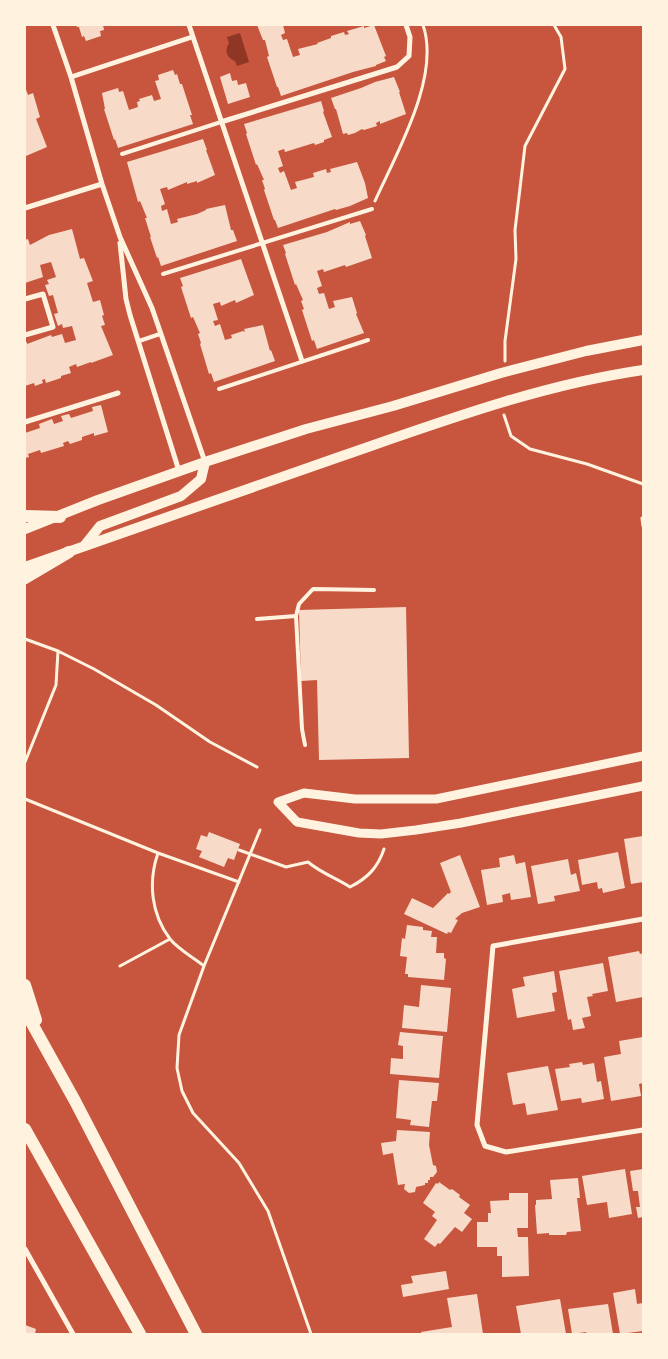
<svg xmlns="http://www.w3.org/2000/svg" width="668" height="1359" viewBox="0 0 668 1359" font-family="Poppins,sans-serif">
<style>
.water{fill:#8f3625}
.building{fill:#f7dbc8}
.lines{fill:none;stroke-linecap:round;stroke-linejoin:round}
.path{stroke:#fff3e0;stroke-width:3}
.service{stroke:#fff3e0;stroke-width:4}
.minor{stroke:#fff3e0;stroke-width:5}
.tertiary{stroke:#fff3e0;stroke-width:9}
.secondary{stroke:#fff3e0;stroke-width:10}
.primary{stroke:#fff3e0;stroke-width:12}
</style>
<rect width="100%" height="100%" fill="#c8553d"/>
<!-- water -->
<path class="water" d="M240,33L249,62L237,66L235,61C227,58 224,51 229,43L227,37Z"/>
<!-- building -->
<path class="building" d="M76,25H103L104,30L100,31L101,36L86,41L84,36L82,37L79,27H77Z
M257,25H283L285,33L281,35L283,40L287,39L293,57L300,55L298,49L318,44L317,43L331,38V36L344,32L345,35L349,34L347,31L364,26V28L374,25L386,56L384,57L386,61L376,65V66L353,72L281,96L278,87H277L267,57L269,56L265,40H263Z
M173,70L175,75L177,74L180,84H182L192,115H190L193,124L118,148L115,139L114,140L104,109H105L102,93L118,88L119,92L123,91L129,110L138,107L137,102L140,101L139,99L152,95L154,101L161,99L155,81L159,80L158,75Z
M230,73L232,81L237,80L238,85L246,83L250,97L228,104L220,77Z
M394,77L400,92H399L406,114L380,124V121L376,123L377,126L364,130L362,129L355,133L348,135L347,133L343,134L336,109H335L331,98L361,88L375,82Z
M25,87L28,95L33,93L40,117L36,119L47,147L26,156Z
M321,101L324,111L323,112L332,137L324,140V142L315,145L314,143L285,152L284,149L278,151L283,166L278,168L280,173L284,171L291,190L297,188L295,182L314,177L313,173L326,169L327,173L331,172L330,169L357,162L365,183L368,198L350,206L336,210L335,209L278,228L275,220H274L264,190L265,189L262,180H264L257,164L256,165L246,134L247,133L244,124Z
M203,139L207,150H206L215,175L197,183V181L187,184V182L168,190L167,187L160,189L165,204L161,206L162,211L167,209L171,224L178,222L177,219L197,214L206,210V209L225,205L231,230H233L237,241L161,266L158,257L157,258L150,237H151L145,218H147L140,201L138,202L127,162Z
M360,221L366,235L365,236L372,258L346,267L345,265L324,272L323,269L317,271L322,286L317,288L319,294L324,293L329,309L335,307L333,301L352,297L357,313L356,314L364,333L317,349L314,340L312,341L302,310L304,309L301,301L303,300L296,284L295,285L285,254L286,253L283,245L327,232L350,222V224Z
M72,229L80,259L84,258L93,281L87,283L93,302L100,300L104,315L102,316L105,325L101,326L113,355L91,363V362L77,367L76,364L69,367L71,373L61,376V378L46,383L45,379L42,380L43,383L35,386L34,383L25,386V343L27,342V344L51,335L52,337L62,334L65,343L76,340L72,326L63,328L62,324L58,326L54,314L58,313L53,295L49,296L45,285L49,284L47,280L56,277L51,262L40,265L43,277L25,283V240L28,239L30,245L49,235Z
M241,259L254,295L236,303L235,300L221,306L220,302L213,304L218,320L213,321L215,326L220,324L225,340L232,338L231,335L243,331L245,332L244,329L263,325L270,351L271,350L275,361L214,382L211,373L209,374L200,344L201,343L198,334L200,333L193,317L191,318L181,287L183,286L180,278Z
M101,405L108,432L94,436V433L82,437V440L70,444L68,441L63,443L64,446L41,453L40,450L28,454L29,457L25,458V433L40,428L39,424L52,419L54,424L63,421L61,416L69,414L71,418L93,411L92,407Z
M406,607L409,758L319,760L317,680L301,681L299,610Z
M209,832L240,844L234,860L228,858L224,867L199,857L202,851L196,849L201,835L207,837Z
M643,836V882L631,884L624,839Z
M618,852L625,888L603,893L602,888L598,889L597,882L582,885L578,860Z
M460,855L480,907L462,913L455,919L458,920L451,933L448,932L447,934L404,914L412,898L433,908L448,893L449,894L451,892L440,863Z
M514,855L516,864L525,862L531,897L511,900L510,893L502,895L503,902L487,905L481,870L500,867L499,858Z
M568,859L571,875L576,873L580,891L554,896L555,901L538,904L531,866Z
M407,925L423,927V930L432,931L431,937H437L436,953H444V958L446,959L444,980L408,977V974H405L407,957L400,956L402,938L405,939Z
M639,951L640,954L643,953V997L616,1002L608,957Z
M603,963L608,991L592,994L593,996L587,997L591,1016L582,1018L585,1028L573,1030L571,1019L568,1020L559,971Z
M554,971L557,992L552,993L555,1011L517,1018L512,989L525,986L523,977Z
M421,985L451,988L447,1032L402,1028L404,1005L419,1007Z
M400,1032L443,1036L439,1078L390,1074L391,1058L403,1059V1046L398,1045Z
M643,1037V1083L639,1084L641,1096L611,1101L604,1057L621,1054L619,1041Z
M582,1062L583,1065L594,1063L597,1082L601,1081L604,1099L582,1103L581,1098L561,1101L555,1069L570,1067L569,1064Z
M548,1066L558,1110L527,1115L525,1103L513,1105L507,1073Z
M399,1080L439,1083L437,1101H432L429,1127L410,1125L411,1120L396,1118Z
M397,1130L430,1132L429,1145L433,1165L436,1166L437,1172L433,1177H430V1180H428V1183H425V1185L416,1187L415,1192L409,1193L404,1189L405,1184L398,1185L393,1153L383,1155L381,1143L396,1141Z
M625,1169L632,1214L609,1218L607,1202L587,1205L582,1176Z
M643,1169V1217L638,1218L636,1207H640L638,1191H633L630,1171Z
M578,1178L580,1198H577L581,1231L567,1232L566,1235H549V1233L537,1234L535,1205H536V1200L552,1199L550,1180Z
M439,1182L450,1190L452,1189L460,1195L459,1197L470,1205L464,1213L472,1219L462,1232L455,1227L440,1244L438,1243L435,1247L424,1239L437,1220L432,1216L435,1212L423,1203L436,1183L438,1184Z
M509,1193H528V1228H517L518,1237H528L529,1276L502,1277V1256H497V1247H477V1222H488V1213H491L490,1201L509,1200Z
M446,1271L449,1289L403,1297L401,1285L413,1283L411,1276Z
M635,1289L637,1304L643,1303V1331L620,1334L613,1293Z
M477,1294L483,1334H422L421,1332L452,1327L447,1298Z
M560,1299L566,1334H521L516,1306Z
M608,1304L613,1334H587L586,1332L572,1334L568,1309Z
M25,1325L36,1329L35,1334H25Z"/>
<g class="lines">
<!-- path -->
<path class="path" d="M375,201C396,154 441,77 423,25
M505,361V341L516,259L515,230L525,146L565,69L561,37L554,25
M504,415L511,436L530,449L587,464L643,484
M643,518H642L643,526
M25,639L58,651L56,685L25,762
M58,651L94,669L156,705L210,742L257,767
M25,799L158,853C148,882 151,914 170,939C179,950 193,957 204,966
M260,830L204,966L179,1035L177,1068L182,1091L193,1113L239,1163L268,1211L311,1334
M239,850L286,867L308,862C321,873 336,878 350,887C368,878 378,867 384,849
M158,853L239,882
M120,966L170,939"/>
<!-- service -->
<path class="service" d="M122,154L221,122
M163,274L372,209
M139,341L160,334
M219,389L368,340
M296,616L299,604L313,589L374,590
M257,619L296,616L302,729L305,745"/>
<!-- minor -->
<path class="minor" d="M53,25L71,77L102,184L120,237L152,308L205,462
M189,25L302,361
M71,77L192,37
M221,122L397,67L409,56L410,37L406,25
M25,208L102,184
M120,243L126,299L130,315L179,471
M25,299L43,294L53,327L25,335
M25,422L118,393
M643,919L493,946L477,1125L485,1146L506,1152L643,1130
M25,1249L73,1334"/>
<!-- tertiary -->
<path class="tertiary" d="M643,756L436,799H355L304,793L278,802L297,822L359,833L381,834L416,830L461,823L643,786"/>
<!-- secondary -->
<path class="secondary" d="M25,529L98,500L205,462L306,429L393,406L501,373L586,351L643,340
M84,546L100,526L181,496L201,479L205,462
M25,567C131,530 237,493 342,456C440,422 540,385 643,370"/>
<!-- primary -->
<path class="primary" d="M25,516L60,517
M25,578L69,552
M25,985L36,1020
M25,1011L75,1101L196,1334
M25,1129L140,1334"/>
</g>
<!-- border -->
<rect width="668" height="1359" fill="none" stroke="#fff3e0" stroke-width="52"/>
</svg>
